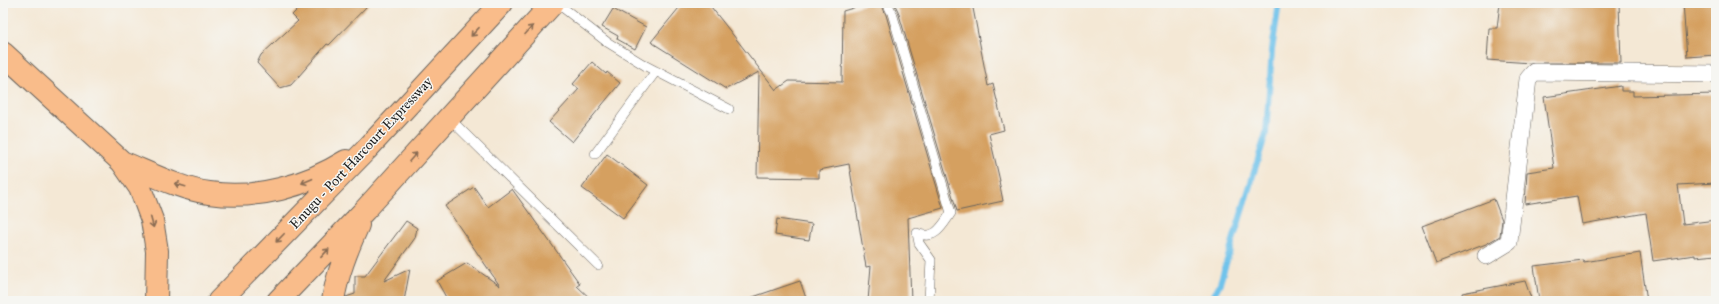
<svg xmlns="http://www.w3.org/2000/svg" width="1719" height="304" viewBox="0 0 1719 304" font-family="'IM FELL Great Primer',serif">
<style>
.lines{fill:none;stroke-linecap:round;stroke-linejoin:round}
.stream{stroke:#6fc3eb;stroke-width:6}
.building{fill:#d5a060}
.service-casing{stroke:#68635d;stroke-width:10}
.minor-casing{stroke:#68635d;stroke-width:18}
.trunk-casing{stroke:#68635d;stroke-width:24}
.service{stroke:#fff;stroke-width:9}
.minor{stroke:#fff;stroke-width:17}
.trunk{stroke:#f9bc8a;stroke-width:22}
.oneway{stroke:#8a6c53}
.labels{text-anchor:middle;dominant-baseline:central;stroke-width:3;stroke-linejoin:round;paint-order:stroke}
.street-label{font-size:14px;fill:#1c1c1c;stroke:#f6f6f2}
</style>
<rect width="100%" height="100%" fill="#f6f6f2"/>
<filter id="ink" filterUnits="userSpaceOnUse"><feTurbulence type="fractalNoise" baseFrequency=".025" numOctaves="2"/><feDisplacementMap in="SourceGraphic" scale="8" xChannelSelector="R" yChannelSelector="G"/><feConvolveMatrix kernelMatrix="1 2 1 2 8 2 1 2 1" color-interpolation-filters="sRGB"/></filter>
<filter id="wash" filterUnits="userSpaceOnUse"><feTurbulence type="fractalNoise" baseFrequency=".012" numOctaves="4" result="noise"/><feDisplacementMap in="SourceGraphic" scale="16" xChannelSelector="R" yChannelSelector="G"/><feGaussianBlur stdDeviation="0.9" result="paint"/><feColorMatrix in="noise" values="0 0 0 0 0 0 0 0 0 0 0 0 0 0 0 0 0 1.4 0 .05"/><feComposite in="paint" operator="in"/></filter>
<g filter="url(#wash)">
<rect width="100%" height="100%" fill="#f4e8d5"/>
<g class="lines">
<!-- stream -->
<path class="stream" d="M1211,301L1220,283L1266,133L1272,50L1279,3"/>
</g>
<g id="blocks">
<!-- building -->
<path class="building" d="M304,3H370L329,45L327,44L291,85L280,88L257,63L261,55L298,21L292,15Z
M683,3H708L776,90L789,81L842,82L843,11L870,3H881L886,15L943,208L908,218L911,301H868L871,266L866,267L849,164L819,170V178L757,177L759,72L726,89L651,42Z
M894,3H972L988,86L993,84L1004,130L989,134L1000,181H999L1003,201L957,211L898,11Z
M1500,3H1619L1621,63H1531L1487,60L1489,28H1497Z
M1683,3H1716V55L1687,57Z
M613,9L646,27L635,49L617,39L618,36L602,27Z
M592,62L606,74L607,72L620,83L572,142L549,122L579,89L573,84Z
M1621,86V91H1633V96L1716,94V183L1678,185L1683,224L1716,220V255L1695,257V255L1653,261L1646,213L1582,224L1577,196L1525,204L1527,172L1554,168L1544,97Z
M607,154L648,185L623,218L582,188Z
M474,187L488,207L512,189L580,284L577,286L593,301H448L437,281L467,263L500,286L445,206Z
M1494,199L1502,220L1500,236L1486,244L1436,263L1422,226Z
M777,219L812,224L809,240L775,235Z
M406,221L417,228L415,238L384,281L410,269L404,301H346V297L355,294V276H365Z
M1640,253L1647,301H1539L1534,266L1583,260L1584,262Z
M800,281L807,301H750V298Z
M1525,281L1532,301H1463L1462,293Z"/>
</g>
</g>
<g filter="url(#ink)">
<use href="#blocks" fill-opacity="0" stroke="#68635d" stroke-width="1"/>
<g class="lines">
<!-- service casing -->
<g class="service-casing">
<path id="service" d="M557,3L607,42L646,66L729,109
M887,3L892,13L951,213C942,226 935,241 917,233L919,243L931,260L929,301
M449,118L598,265
M595,154L656,71"/>
</g>
<!-- minor casing -->
<g class="minor-casing">
<path id="minor" d="M1486,256L1509,242L1528,79L1534,72L1716,74"/>
</g>
<!-- trunk casing -->
<g class="trunk-casing">
<path id="trunk" d="M3,53L122,162L140,188L152,220L157,251L156,301
M122,162C149,173 180,189 209,193C256,200 306,186 346,161
M219,301L366,150L502,3
M278,301L365,210L553,3
M333,301C337,274 347,250 358,225"/>
</g>
<!-- service -->
<use href="#service" class="service"/>
<!-- minor -->
<use href="#minor" class="minor"/>
<!-- trunk -->
<use href="#trunk" class="trunk"/>
</g>
<!-- one-way arrows -->
<defs><path id="oneway-shaft" d="M-6 0H5M1.5-3L5.5 0L1.5 3" fill="none" stroke-width="1.6" stroke-linecap="round" stroke-linejoin="round"/></defs>
<g class="oneway">
<use href="#oneway-shaft" transform="translate(529 30) rotate(-48)"/>
<use href="#oneway-shaft" transform="translate(475 32) rotate(133)"/>
<use href="#oneway-shaft" transform="translate(413 157) rotate(-48)"/>
<use href="#oneway-shaft" transform="translate(307 181) rotate(157)"/>
<use href="#oneway-shaft" transform="translate(180 185) rotate(-164)"/>
<use href="#oneway-shaft" transform="translate(152 222) rotate(75)"/>
<use href="#oneway-shaft" transform="translate(280 238) rotate(134)"/>
<use href="#oneway-shaft" transform="translate(325 253) rotate(-47)"/>
</g>
</g>
<g class="labels">
<!-- street labels -->
<g class="street-label">
<text transform="translate(361 153) rotate(-47)">Enugu - Port Harcourt Expressway</text>
</g>
</g>
<!-- margin -->
<rect width="1719" height="304" fill="none" stroke="#f6f6f2" stroke-width="16"/>
</svg>
